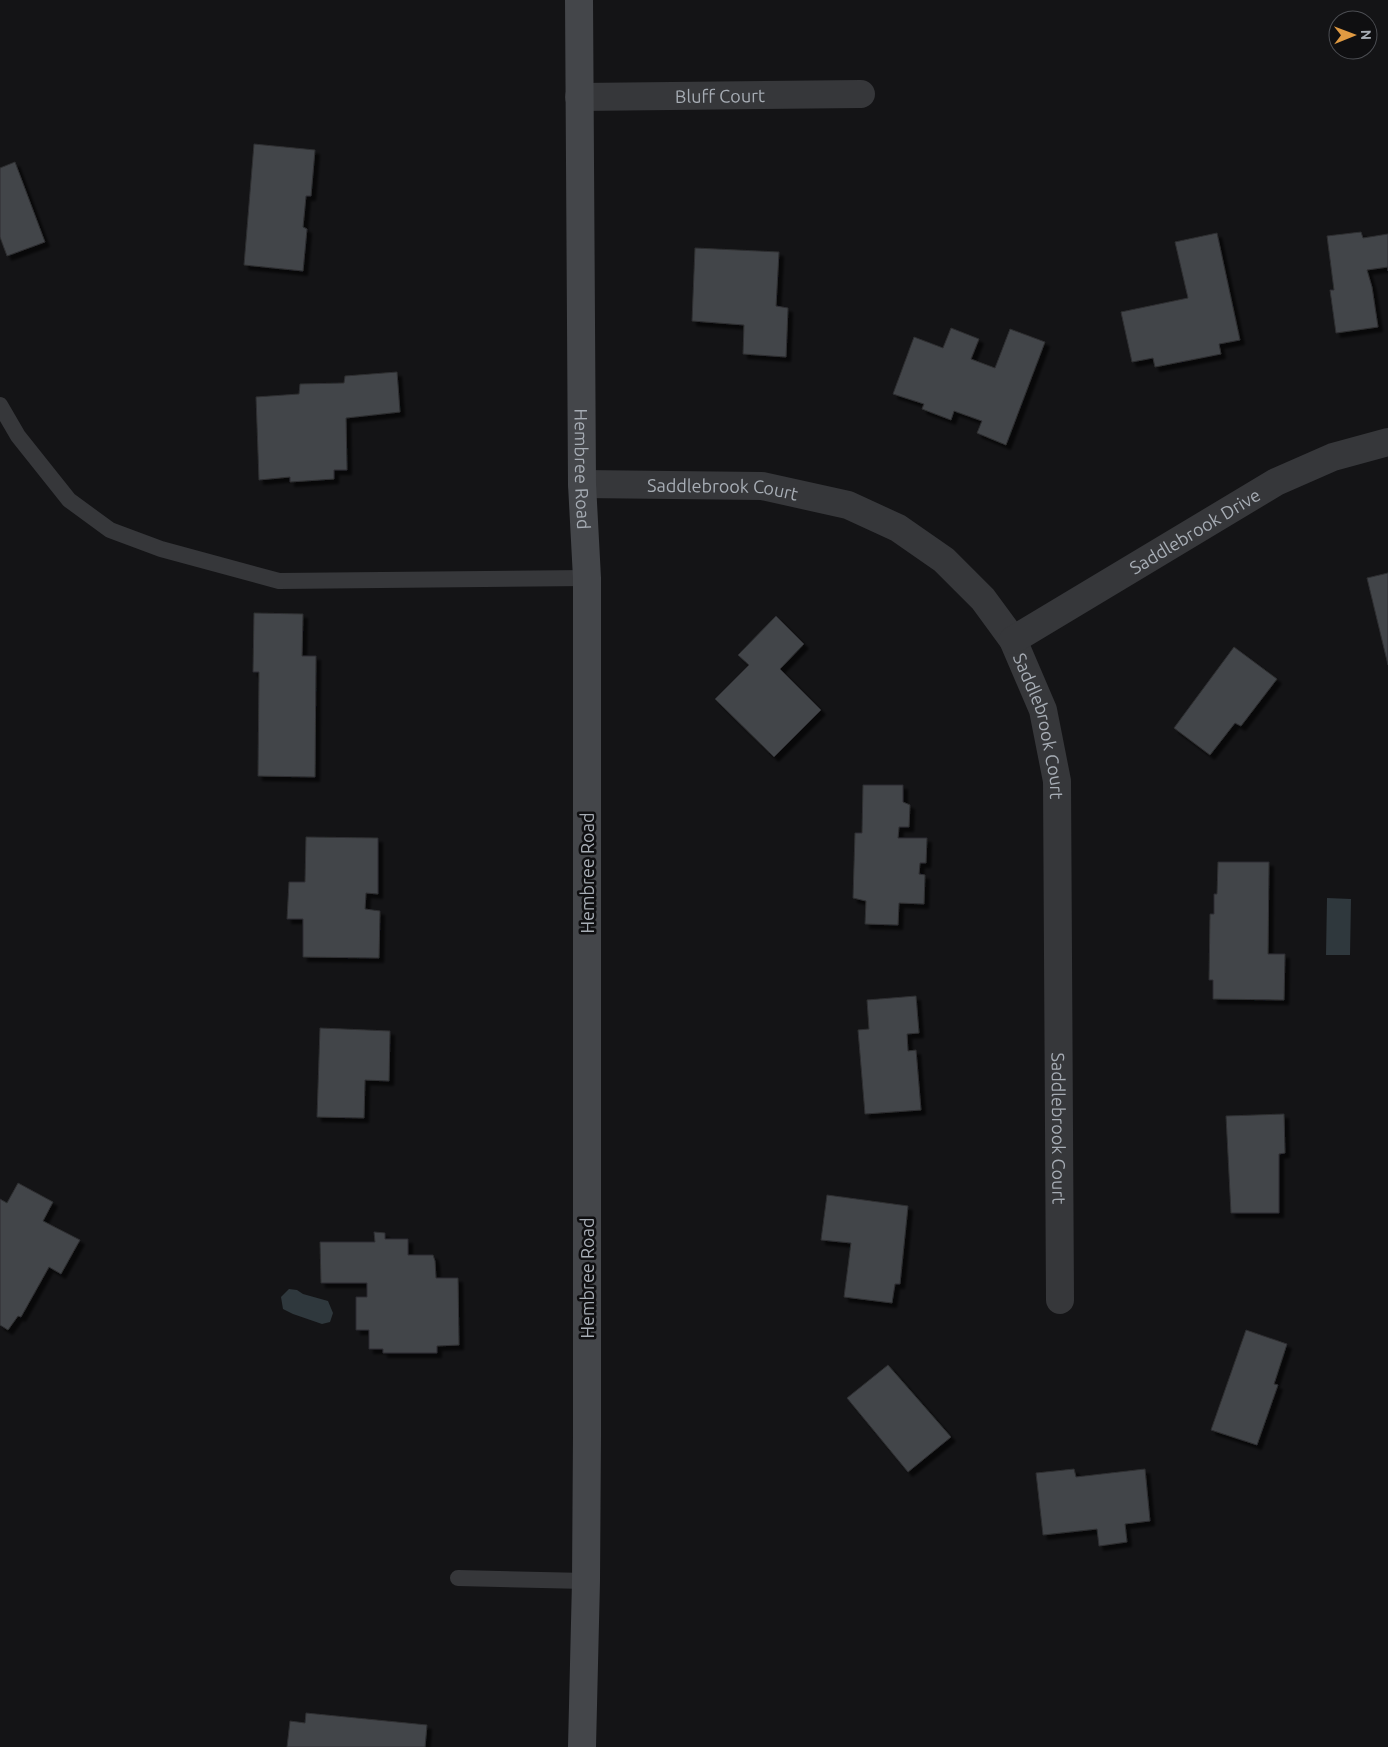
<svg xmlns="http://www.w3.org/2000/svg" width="1388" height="1747" viewBox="0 0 1388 1747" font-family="Ubuntu,sans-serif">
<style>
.water{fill:#2f383d}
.building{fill:#434549;stroke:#2e2f31;filter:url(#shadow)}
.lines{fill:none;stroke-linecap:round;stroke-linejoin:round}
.lane{stroke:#36373a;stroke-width:16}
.street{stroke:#36373a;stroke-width:28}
.secondary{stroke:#44464a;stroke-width:28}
.labels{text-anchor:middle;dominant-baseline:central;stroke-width:5;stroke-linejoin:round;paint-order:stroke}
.street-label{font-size:18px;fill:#a7adb5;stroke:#0f0f11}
</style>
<defs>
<filter id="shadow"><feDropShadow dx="4.5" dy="4.5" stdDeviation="1" flood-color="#0009"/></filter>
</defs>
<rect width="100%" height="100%" fill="#141416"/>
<!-- water -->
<path class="water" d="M1327,898L1351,899L1350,955H1326Z
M289,1289L297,1290L303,1294L328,1301L333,1313L330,1322L322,1324L293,1314L283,1309L281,1297Z"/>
<!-- building -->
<path class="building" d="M254,144L315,150L311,196H306L303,227L307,229L303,271L244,265Z
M15,162L45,242L7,256L0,237V168Z
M1361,232L1363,238L1388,234V271V267L1367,270L1372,287L1378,327L1336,333L1330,290H1334L1327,236Z
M1217,233L1240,340L1219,344L1221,354L1155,367L1153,358L1132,362L1121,312L1188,298L1175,242Z
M695,248L779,252L776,306L788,308L786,357L743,354L744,325L692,321Z
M951,328L979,339L971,359L995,368L1010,329L1045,342L1006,445L977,433L982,421L954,411L951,420L922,409L924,404L893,394L914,337L943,348Z
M397,372L400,412L346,418L347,470H334V479L290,482V477L259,480L256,397L299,394L300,384L344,383L345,376Z
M1388,573V665L1367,578Z
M254,613L303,614L302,656H316L315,777L258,776L259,672H253Z
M776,616L804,644L780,669L821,710L774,757L715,699L749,665L738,655Z
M1234,647L1277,679L1241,726L1235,723L1210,755L1174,728Z
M863,785H903V802L910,805L909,827H899L898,838H927L926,863H920L919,874L925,875L924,904L899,903L898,925L865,924L866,901L853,898L855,833H862Z
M306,837L378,838V894L366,893L365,909L380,911L379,958L303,957V919H287L289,882H305Z
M1218,862H1269L1268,954H1285L1284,1000L1213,999V980H1209L1210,914H1214V894H1217Z
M916,996L919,1033L907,1034L908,1051L916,1050L921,1110L865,1114L858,1030L869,1029L867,1000Z
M320,1028L390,1031L389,1081L365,1080L364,1118L317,1117Z
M1284,1114L1285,1153L1279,1154V1213H1231L1226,1116Z
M18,1183L53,1202L43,1221L80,1240L61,1274L49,1267L21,1317L18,1316L8,1330L0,1325V1199L7,1203Z
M827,1195L908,1206L900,1284H895L892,1303L844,1297L851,1243L821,1240Z
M374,1232L385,1233V1239H408V1255H433L435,1261L436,1278H458L459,1345L437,1346V1353H383V1349H369V1330H356V1297H367V1283H321L320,1242H375Z
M1246,1330L1287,1344L1274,1384L1278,1385L1257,1445L1211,1430Z
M888,1365L951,1437L908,1472L847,1398Z
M1074,1469L1076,1477L1145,1469L1150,1521L1125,1524L1127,1542L1099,1546L1097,1529L1043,1535L1036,1473Z
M306,1713L427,1725L425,1747H287L290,1721L305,1723Z"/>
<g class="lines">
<!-- lane -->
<path class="lane" d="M0,405L18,436L69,500L110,530L161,549L279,581L587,578
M458,1578L586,1581"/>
<!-- street -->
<g class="street">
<path id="s1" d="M579,97L861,94"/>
<path id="s2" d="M582,484L762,486L848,505L898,528L944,560L983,599L1013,640L1043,710L1057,781L1060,1300"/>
<path id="s3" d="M1013,640L1276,482L1333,457L1388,442"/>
</g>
<!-- secondary -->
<path class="secondary" id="s4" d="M579,0L582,484L587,578V1436L586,1581L582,1747"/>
</g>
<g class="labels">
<!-- street labels -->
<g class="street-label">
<text stroke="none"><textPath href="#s1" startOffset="141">Bluff Court</textPath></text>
<text stroke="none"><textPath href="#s4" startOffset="469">Hembree Road</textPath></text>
<text stroke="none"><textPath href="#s2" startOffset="141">Saddlebrook Court</textPath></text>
<text stroke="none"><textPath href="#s3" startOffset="212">Saddlebrook Drive</textPath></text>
<text stroke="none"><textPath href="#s2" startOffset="576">Saddlebrook Court</textPath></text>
<text transform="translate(587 873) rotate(-90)">Hembree Road</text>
<text stroke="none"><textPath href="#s2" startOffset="981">Saddlebrook Court</textPath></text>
<text transform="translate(587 1278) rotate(-90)">Hembree Road</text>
</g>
</g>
<!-- north arrow -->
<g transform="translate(1353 35) rotate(89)"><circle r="24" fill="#0f0f11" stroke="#4c4e53"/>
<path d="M0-4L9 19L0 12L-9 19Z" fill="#e09a42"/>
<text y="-8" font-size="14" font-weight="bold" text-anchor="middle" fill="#a7adb5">N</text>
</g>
</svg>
